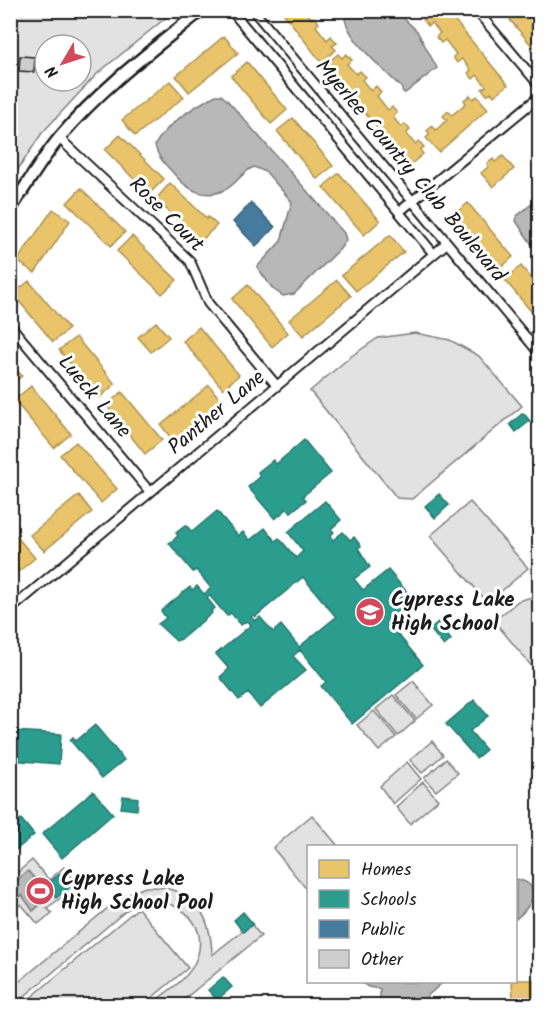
<svg xmlns="http://www.w3.org/2000/svg" width="550" height="1016" viewBox="0 0 550 1016" font-family="Kalam,sans-serif">
<style>
.green{fill:#e2e2e2;stroke:#7f7f7f;stroke-width:1.5;fill-rule:evenodd}
.water{fill:#b8b8b8;stroke:#7a7a7a;stroke-width:1.5}
.homes{fill:#e9c46a;stroke:#ac9253;stroke-width:1.5}
.schools{fill:#2a9d8f;stroke:#26766c;stroke-width:1.5;fill-rule:evenodd}
.public{fill:#457b9d;stroke:#395e76;stroke-width:1.5}
.building{fill:#cecece;stroke:#1c1c1c;stroke-width:1.5}
.lines{fill:none;stroke-linecap:round;stroke-linejoin:round}
.street-casing{stroke:#1c1c1c;stroke-width:12}
.secondary-casing{stroke:#1c1c1c;stroke-width:15}
.street{stroke:#fff;stroke-width:8}
.secondary{stroke:#fff;stroke-width:10}
.labels{text-anchor:middle;dominant-baseline:central;stroke-width:6;stroke-linejoin:round;paint-order:stroke}
.street-label{font-size:21px;fill:#1c1c1c;stroke:#fff}
.poi-label{font-size:21px;font-weight:bold;fill:#1c1c1c;stroke:#fff;text-anchor:start}
</style>
<rect width="100%" height="100%" fill="#fff"/>
<filter id="ink" filterUnits="userSpaceOnUse"><feTurbulence type="fractalNoise" baseFrequency=".0167" numOctaves="2"/><feDisplacementMap in="SourceGraphic" scale="12" xChannelSelector="R" yChannelSelector="G"/><feConvolveMatrix kernelMatrix="1 2 1 2 8 2 1 2 1" color-interpolation-filters="sRGB"/></filter>
<g filter="url(#ink)">
<!-- green -->
<path class="green" d="M11,11H174L97,74L42,133L11,180ZM45,45H81V81H45Z
M415,333L450,340L479,356L522,406L412,499L397,498L310,391L350,357L378,338Z
M470,502L528,568L488,603L430,536Z
M539,595H540L539,675L494,621L518,601Z
M413,681L433,705L416,719L396,695Z
M393,695L415,721L398,736L376,709Z
M374,711L396,737L379,751L357,725Z
M432,741L443,755L422,773L410,760Z
M446,759L458,773L436,791L424,778Z
M407,762L421,779L393,804L380,786Z
M423,782L438,800L410,824L396,807Z
M312,815L338,846H308V891L273,848Z
M32,860L49,880L64,867L79,885L47,908L52,913L38,924L21,904L11,912V878Z
M145,887C192,885 211,912 212,955L251,924L261,936L177,1005H150C164,993 186,981 194,964C216,921 169,887 128,909L14,1005H11L10,990L21,980L120,898Z
M138,908L188,968L143,1005H34L29,999Z"/>
<!-- water -->
<path class="water" d="M345,10L396,11L417,31L437,68L405,93L403,92L401,87C386,72 339,33 345,10Z
M216,95H221L227,100L344,233L346,240L340,249L294,294L283,296L273,289L257,267L281,241L292,202L266,172L254,167C243,171 238,182 228,188C208,200 189,192 175,175C167,166 157,157 155,145C167,123 195,106 216,95Z
M539,198V255L516,221L517,216Z
M28,871L47,893L48,892L51,895L33,911L22,895L11,904V885Z
M516,879C546,885 530,907 516,919Z
M361,982H443L416,1006L382,1005L380,1001V989L368,987Z"/>
<!-- homes -->
<path class="homes" d="M281,10H305L312,19L314,17L319,23L316,26L327,40L331,36L337,43L332,46L336,50L321,62Z
M422,10H446L508,85L494,96L491,92L487,95L482,89L486,86L477,75L473,79L468,73L471,70L462,59L457,63L453,57L456,54L445,40L441,43L436,37L440,33L432,23L428,26L423,20L427,17Z
M522,10H533L540,18L539,54L510,20Z
M224,36L238,53L189,92L176,76Z
M338,54L342,58L346,54L352,60L347,64L356,74L360,71L366,77L362,80L371,91L376,86L381,92L377,96L388,110L392,107L397,113L393,117L401,127L405,124L410,130L406,134L415,144L419,141L424,147L420,150L423,154L409,166L325,65Z
M247,62L287,110L271,124L231,76Z
M170,81L184,97L135,136L122,120Z
M470,95L473,99L477,96L488,109L439,152L426,138L430,134L427,131L432,126L436,130L447,120L443,116L448,111L452,115L466,103L464,100Z
M293,118L333,166L317,179L277,131Z
M120,135L164,179L149,194L105,150Z
M503,156L514,169L493,187L481,173L488,167L487,164L493,159L495,162Z
M339,173L380,221L364,235L323,187Z
M170,183L207,219L208,217L217,225L200,242L156,199Z
M81,188L125,232L111,246L67,203Z
M468,203L513,257L497,271L451,217Z
M53,209L70,221L35,273L17,261Z
M390,235L404,252L356,291L342,275Z
M132,236L177,280L162,294L117,251Z
M521,266L540,288V322L504,279Z
M337,280L351,296L303,336L289,320Z
M29,281L69,329L53,342L13,294Z
M248,285L288,333L272,347L232,299Z
M156,322L169,337L151,352L138,337Z
M199,327L239,375L223,389L183,341Z
M76,337L115,384L99,398L59,350Z
M10,362L22,376L10,385Z
M209,385L222,402L174,442L161,425Z
M31,386L71,434L54,448L14,400Z
M122,392L162,440L145,454L106,405Z
M76,442L117,489L101,503L60,455Z
M10,445L18,454L10,461Z
M79,495L92,512L44,551L30,535Z
M10,529L35,558L18,572L10,562Z
M516,980H540V998L513,999L512,982Z"/>
<!-- schools -->
<path class="schools" d="M523,413L530,421L516,432L510,424Z
M304,440L331,473L303,496L306,500L291,512L287,509L275,519L248,487L260,477L258,472L273,460L276,464Z
M439,494L449,505L435,518L425,506Z
M325,501L341,520L331,529L334,532L330,536L333,540L343,532L350,540L354,537L361,546L358,548L370,567L354,579L363,590L388,570L417,604L395,622L392,618L388,622L423,665L352,724L321,686L326,682L300,650L293,656L306,670L260,708L248,693L239,700L220,677L229,669L216,654L251,625L247,621L241,625L231,613L227,616L210,596L207,598L215,608L211,611L212,613L181,639L176,641L158,624L166,618L161,611L190,587L192,590L197,586L204,594L211,588L196,570L193,572L169,543L178,536L176,533L186,525L192,532L217,511L238,536L243,532L250,540L265,528L275,541L279,538L296,558L303,551L288,532ZM303,577L336,617L299,647L281,625L273,632L260,617L255,621L251,617L254,615L255,617Z
M438,622L451,640L444,646L430,629Z
M474,700L488,716L470,731L486,750L476,758L446,724Z
M10,714L14,715L13,731L61,734L59,764L10,760Z
M95,725L124,760L102,778L70,740L73,737L76,741Z
M93,791L113,814L62,858L42,834Z
M123,796L138,798L137,810L121,808Z
M21,819L34,835L10,855V828Z
M65,870L75,883L56,898L45,885Z
M243,912L253,924L243,932L234,920Z
M223,977L232,987L217,1000L208,990Z"/>
<!-- public -->
<path class="public" d="M251,203L275,227L256,246L233,222Z"/>
<!-- building -->
<path class="building" d="M20,56L35,57L34,72L19,71Z"/>
<g class="lines">
<!-- street casing -->
<g class="street-casing">
<path id="street" d="M231,10L433,253
M253,10L540,354
M476,10L540,86
M59,138L190,261L208,303L277,386
M399,212L540,96
M10,325L150,492
M10,610L447,243"/>
</g>
<!-- secondary casing -->
<g class="secondary-casing">
<path id="secondary" d="M10,210C26,186 41,160 60,137C101,88 152,50 202,10"/>
</g>
<!-- street -->
<use href="#street" class="street"/>
<!-- secondary -->
<use href="#secondary" class="secondary"/>
</g>
</g>
<!-- icons -->
<defs>
<g id="school-disc" transform="scale(1.5)"><circle r="9.5" fill="#d1495b" stroke="#fff"/><path d="M0-5L7-2L0 1L-7-2ZM-4 1L0 2.5L4 1V4Q0 6-4 4Z" fill="#fff"/></g>
<g id="stadium-disc" transform="scale(1.5)"><circle r="9.5" fill="#d1495b" stroke="#fff"/><path d="M0-5a6.5 5 0 1 0 0 10a6.5 5 0 1 0 0-10ZM-3.5-1.8h7v3.6h-7Z" fill="#fff"/></g>
</defs>
<g fill-rule="evenodd">
<use href="#school-disc" x="370" y="612"/>
<use href="#stadium-disc" x="40" y="891"/>
</g>
<g class="labels">
<!-- street labels -->
<g class="street-label">
<text transform="translate(410 171) rotate(50)">Myerlee Country Club Boulevard</text>
<text transform="translate(166 215) rotate(45)">Rose Court</text>
<text transform="translate(94 397) rotate(50)">Lueck Lane</text>
<text transform="translate(217 413) rotate(-40)">Panther Lane</text>
</g>
<!-- poi labels -->
<g class="poi-label">
<text x="391" y="600">Cypress Lake<tspan x="391" dy="24">High School</tspan></text>
<text x="61" y="879">Cypress Lake<tspan x="61" dy="24">High School Pool</tspan></text>
</g>
</g>
<!-- margin -->
<rect width="550" height="1016" fill="none" stroke="#fff" stroke-width="36"/>
<rect x="18" y="18" width="514" height="980" fill="none" stroke="#1c1c1c" stroke-width="2" filter="url(#ink)"/>
<!-- legend -->
<rect x="307" y="845" width="210" height="138" fill="#ffffff" stroke="#a4a4a4" stroke-width="1.5"/>
<rect x="319" y="860" width="30" height="18" fill="#e9c46a" stroke="#a4a4a4" stroke-width="1.5"/>
<text x="361" y="875" font-size="18" fill="#1c1c1c">Homes</text>
<rect x="319" y="890" width="30" height="18" fill="#2a9d8f" stroke="#a4a4a4" stroke-width="1.5"/>
<text x="361" y="905" font-size="18" fill="#1c1c1c">Schools</text>
<rect x="319" y="920" width="30" height="18" fill="#457b9d" stroke="#a4a4a4" stroke-width="1.5"/>
<text x="361" y="935" font-size="18" fill="#1c1c1c">Public</text>
<rect x="319" y="950" width="30" height="18" fill="#cecece" stroke="#a4a4a4" stroke-width="1.5"/>
<text x="361" y="965" font-size="18" fill="#1c1c1c">Other</text>
<!-- north arrow -->
<g transform="translate(63 63) rotate(231)"><circle r="28" fill="#ffffff" stroke="#a4a4a4" stroke-width="1.5"/>
<path d="M0-4.5L10 22L0 15L-10 22Z" fill="#d1495b"/>
<text y="-9" font-size="16" font-weight="bold" text-anchor="middle" fill="#1c1c1c">N</text>
</g>
</svg>
